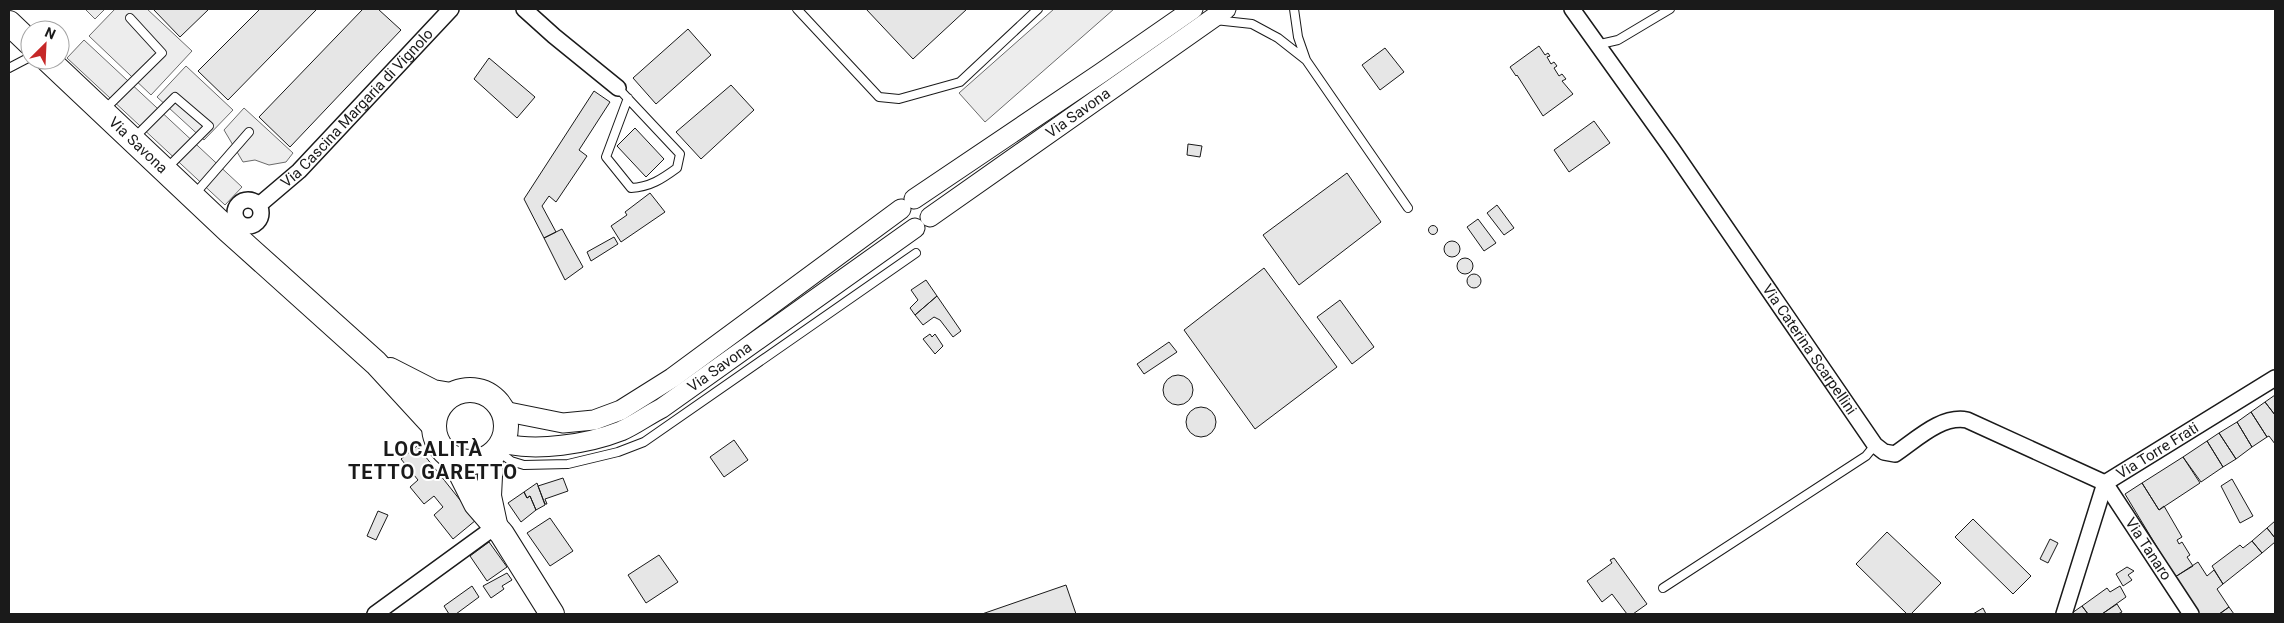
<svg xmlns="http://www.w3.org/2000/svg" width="2284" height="623" viewBox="0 0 2284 623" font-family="Roboto,sans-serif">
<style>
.parking{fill:#ededed;stroke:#6a6a6a}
.building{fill:#e6e6e6;stroke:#1a1a1a}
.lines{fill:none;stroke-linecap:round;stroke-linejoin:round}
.service-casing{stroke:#1a1a1a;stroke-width:10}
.minor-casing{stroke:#1a1a1a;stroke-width:18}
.tertiary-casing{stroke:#1a1a1a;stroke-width:21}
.primary-casing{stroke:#1a1a1a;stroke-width:26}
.service{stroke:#fff;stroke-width:8}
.minor{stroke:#fff;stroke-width:15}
.tertiary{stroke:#fff;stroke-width:19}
.primary{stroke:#fff;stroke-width:24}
.labels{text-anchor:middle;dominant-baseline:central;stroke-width:4;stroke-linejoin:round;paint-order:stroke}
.street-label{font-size:15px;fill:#1a1a1a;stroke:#fff}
.district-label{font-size:20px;font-weight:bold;letter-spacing:1px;fill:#1a1a1a;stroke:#fff}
</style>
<rect width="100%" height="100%" fill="#fff"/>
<!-- parking -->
<path class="parking" d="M85,9H105L95,19Z
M115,9H147L192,51L151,95L89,36Z
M1054,9H1114L985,122L959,93Z
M84,40L242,187L225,205L67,58Z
M186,66L233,110L204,140L157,97Z
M244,108L293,153L286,162L269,165L255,160L243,162L224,130Z"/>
<!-- building -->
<path class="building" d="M153,9H209L180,37Z
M260,9H317L228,100L198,71Z
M363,9H378L401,30L290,147L259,117Z
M866,9H967L913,59Z
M688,29L711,55L656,104L633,78Z
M1539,46L1545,55L1548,53L1550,56L1547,57L1551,64L1554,62L1557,66L1554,68L1559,76L1562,74L1566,79L1562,81L1573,94L1543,116L1517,75L1516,76L1510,67Z
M1385,48L1404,72L1380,90L1362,65Z
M489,58L535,97L517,118L474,79Z
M731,85L754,110L701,159L676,132Z
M594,91L610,102L579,150L587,156L556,202L549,196L542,206L556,232L544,238L524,199Z
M1594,121L1610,143L1569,172L1554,150Z
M635,128L664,159L646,177L617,146Z
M1188,144L1202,146L1200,157L1187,155Z
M1347,173L1381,222L1299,285L1263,235Z
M650,193L665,212L621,242L611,226L627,215L625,212Z
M1497,205L1514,228L1504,235L1487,213Z
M1478,219L1496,243L1484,251L1467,227Z
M1428.5 230a4.5 4.5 0 1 1 9 0a4.5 4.5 0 1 1-9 0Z
M562,229L583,267L565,280L544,238Z
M614,237L618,244L591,261L587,252Z
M1444 249a8 8 0 1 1 16 0a8 8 0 1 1-16 0Z
M1457 266a8 8 0 1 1 16 0a8 8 0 1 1-16 0Z
M1264,268L1337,367L1255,429L1184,330Z
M1467 281a7 7 0 1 1 14 0a7 7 0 1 1-14 0Z
M926,280L937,296L915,315L910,308L918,300L911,290Z
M937,296L961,331L953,337L940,320L934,317L923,325L915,315Z
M1340,300L1374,347L1352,364L1317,317Z
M930,334L932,337L935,334L943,346L935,354L923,339Z
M1169,342L1177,352L1144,374L1137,364Z
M1163 390a15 15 0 1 1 30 0a15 15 0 1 1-30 0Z
M2275,395V415L2265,402Z
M2265,402L2275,415V444L2269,436L2267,437L2251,412Z
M1186 422a15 15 0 1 1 30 0a15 15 0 1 1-30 0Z
M2251,412L2267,437L2252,447L2237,422Z
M2237,422L2252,447L2236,459L2219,433Z
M2219,433L2236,459L2223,467L2207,441Z
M734,440L748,460L724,477L710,457Z
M2207,441L2223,467L2201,482L2183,457Z
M417,446L476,520L453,539L434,515L443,507L434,496L424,504L410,487L418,480L401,459Z
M2183,457L2200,483L2159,510L2142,483Z
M563,478L568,491L545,499L547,504H545L538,486Z
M2232,479L2253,516L2240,523L2221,486Z
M537,483L545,505L536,510L530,496L527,498L524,492Z
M2142,483L2159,510L2164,506L2182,537L2177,540L2179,544L2182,542L2190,555L2187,557L2193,566L2175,577L2125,494Z
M524,492L527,498L530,496L536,510L521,522L508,503Z
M378,511L388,515L376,540L367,536Z
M550,518L573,551L550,566L527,533Z
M1973,519L2031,576L2013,594L1955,537Z
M2275,521V538L2267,528Z
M2267,528L2275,538V542L2262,553L2252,541Z
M1887,532L1941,583L1911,614H1907L1856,564Z
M2050,539L2058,543L2048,563L2040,559Z
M2252,541L2262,553L2223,584L2212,566L2240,545L2243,548Z
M489,542L507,567L487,581L470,556Z
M659,555L678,582L646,603L628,575Z
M1614,558L1647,604L1633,614H1627L1612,594L1602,602L1587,581L1612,563L1610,560Z
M2198,562L2207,576L2214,570L2223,584L2217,589L2229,607L2219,614H2198L2175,577Z
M2127,567L2134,571L2128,575L2132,580L2123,586L2116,574Z
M507,573L512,580L502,586L504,589L491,598L483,586Z
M1066,585L1076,614H982Z
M472,586L479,597L456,614H449L444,606Z
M2120,586L2126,597L2102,614H2088L2082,606L2107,588L2110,592Z
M2117,604L2122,612L2118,614H2102Z
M2082,606L2088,614H2073L2072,613Z
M2229,607L2234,614H2219L2221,613Z
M1983,608L1986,614H1973Z"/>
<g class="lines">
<!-- service casing -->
<g class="service-casing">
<path id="service" d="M797,9L879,97L899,99L960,82L1038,9
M1294,9L1298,37L1306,60L1408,208
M1215,20L1252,24L1278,38L1306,60
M1596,45L1618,40L1670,9
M9,68L30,57
M618,88L680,154L677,168C662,179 650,187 631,188L606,157L628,98
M104,110L162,53L130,18
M134,138L175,97L209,126L166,169
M194,195L249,132
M497,450L511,461L524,465L568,464L618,452L644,442L916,253
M1663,588L1866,456L1875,445"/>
</g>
<!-- minor casing -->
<g class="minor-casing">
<g id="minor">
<path d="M524,9L554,36L618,88"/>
<path id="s1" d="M1572,9L1672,149L1875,445L1884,452L1895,454C1916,440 1941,415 1967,420L2105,483"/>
<circle cx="248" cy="213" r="13"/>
<path id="s2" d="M259,205L299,171L451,9"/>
<path id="s3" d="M2105,483L2191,614"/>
<path d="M375,614L496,526"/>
<path id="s4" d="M2064,614L2105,483L2275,378"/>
</g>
</g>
<!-- tertiary casing -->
<g class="tertiary-casing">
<g id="tertiary">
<path d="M914,199L1101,73L1193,9"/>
<path id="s5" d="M930,217L1226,9"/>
<path d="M503,411L563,423L594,420L621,410L672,378L901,209"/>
<path id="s6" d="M502,443C536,452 588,444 621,431C635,425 648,415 662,408L915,228"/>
</g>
</g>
<!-- primary casing -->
<g class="primary-casing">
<g id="primary">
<path d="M9,23L30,43"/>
<path id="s7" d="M48,60L228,230L376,363L433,425"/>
<path d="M390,370L433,392L451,395"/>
<circle cx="470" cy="426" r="36"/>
<path d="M491,456L489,496L495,524"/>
<path d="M453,458L476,504L502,534L552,614"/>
</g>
</g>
<!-- service -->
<use href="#service" class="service"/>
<!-- minor -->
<use href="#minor" class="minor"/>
<!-- tertiary -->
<use href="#tertiary" class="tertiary"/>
<!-- primary -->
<use href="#primary" class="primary"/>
</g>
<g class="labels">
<!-- street labels -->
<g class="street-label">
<text stroke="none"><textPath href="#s2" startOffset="138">Via Cascina Margaria di Vignolo</textPath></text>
<text stroke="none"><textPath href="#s5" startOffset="181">Via Savona</textPath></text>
<text stroke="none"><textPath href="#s7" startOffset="124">Via Savona</textPath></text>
<text stroke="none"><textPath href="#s1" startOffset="415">Via Caterina Scarpellini</textPath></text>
<text stroke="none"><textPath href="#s6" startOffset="239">Via Savona</textPath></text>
<text stroke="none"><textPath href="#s4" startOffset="199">Via Torre Frati</textPath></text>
<text stroke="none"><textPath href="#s3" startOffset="79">Via Tanaro</textPath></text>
</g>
<!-- district labels -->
<g class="district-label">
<text x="433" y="449">LOCALITÀ<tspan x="433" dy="23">TETTO GARETTO</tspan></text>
</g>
</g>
<!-- border -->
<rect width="2284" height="623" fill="none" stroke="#1a1a1a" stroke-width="20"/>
<!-- north arrow -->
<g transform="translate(45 45) rotate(24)"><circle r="24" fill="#ffffff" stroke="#a3a3a3"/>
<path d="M0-4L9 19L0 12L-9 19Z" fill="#c62828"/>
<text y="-8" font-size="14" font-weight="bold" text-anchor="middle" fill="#1a1a1a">N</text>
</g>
</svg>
